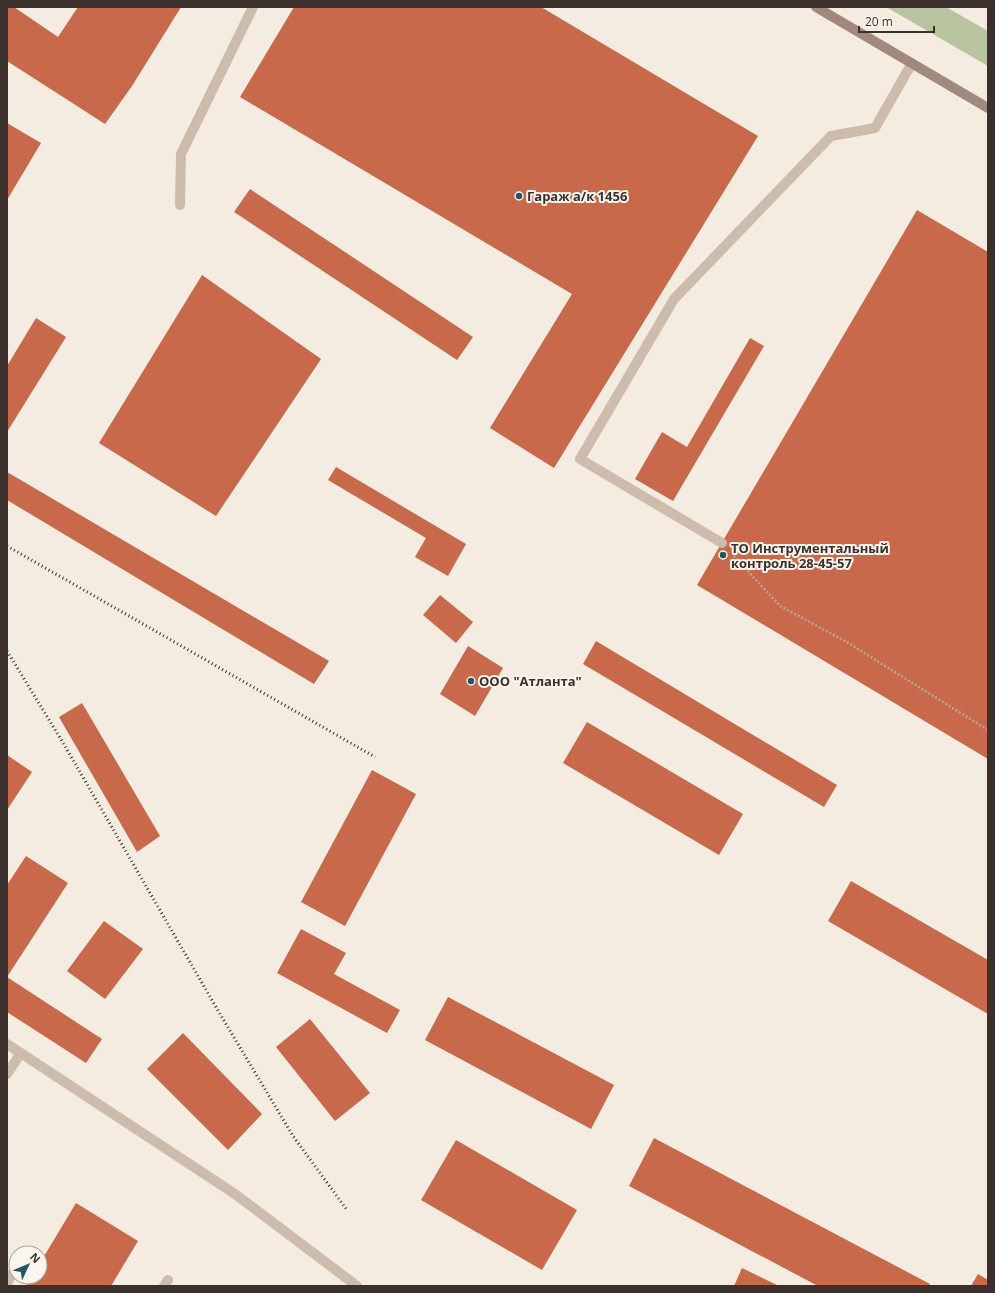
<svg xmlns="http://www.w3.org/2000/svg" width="995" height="1293" viewBox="0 0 995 1293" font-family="'Open Sans',sans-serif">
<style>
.green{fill:#b8c4a0}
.building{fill:#c8694b}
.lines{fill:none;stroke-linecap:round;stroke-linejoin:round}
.path{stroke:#b9a596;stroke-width:2.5;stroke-dasharray:2 2;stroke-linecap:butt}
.lane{stroke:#cdbbac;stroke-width:10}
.secondary{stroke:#a18a7d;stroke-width:10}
.rail{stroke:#3b302b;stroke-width:3;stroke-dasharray:1 3;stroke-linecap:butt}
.poi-dot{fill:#1f5a5e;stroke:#fbf5ee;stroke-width:1.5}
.labels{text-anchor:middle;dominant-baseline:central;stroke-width:4;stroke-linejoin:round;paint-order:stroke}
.poi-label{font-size:13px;font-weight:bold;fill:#3b302b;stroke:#fbf5ee;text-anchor:start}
</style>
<rect width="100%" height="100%" fill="#f4ebe1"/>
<!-- green -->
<path class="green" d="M886,7H946L988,31V66Z"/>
<!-- building -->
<path class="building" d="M7,7H14L58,37L78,7H181L132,86L105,124L7,61Z
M294,7H541L758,136L554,468L490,428L572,294L240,97Z
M7,123L41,143L7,200Z
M250,189L473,337L457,360L234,212Z
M917,210L988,252V759L697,585Z
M202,275L321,359L216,516L99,443Z
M36,318L66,337L7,432V366Z
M750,338L764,346L673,501L635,479L662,432L687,447Z
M336,467L466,544L448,576L415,557L426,538L328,480Z
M7,472L329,661L314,684L7,500Z
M440,595L473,622L456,643L423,615Z
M596,641L837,785L824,807L583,664Z
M468,646L503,668L475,716L440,694Z
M82,703L160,836L137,852L59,717Z
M587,722L743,814L719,855L563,763Z
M7,755L32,772L7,810Z
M372,770L416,794L345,926L301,902Z
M26,856L68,883L7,977L102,1039L86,1063L7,1012V885Z
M851,881L988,960V1014L828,921Z
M104,921L143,949L105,999L67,971Z
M301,929L346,953L334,974L400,1010L387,1033L277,973Z
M448,997L614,1085L591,1129L425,1040Z
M310,1019L370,1093L335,1121L276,1047Z
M183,1033L262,1114L228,1150L147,1069Z
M654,1138L930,1284L929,1286H818L629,1186Z
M456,1140L577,1210L542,1270L421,1200Z
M76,1203L138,1241L111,1286H26L32,1277H40V1263Z
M742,1268L779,1286H734Z
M978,1274L988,1280V1286H971Z"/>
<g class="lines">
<!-- path -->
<path class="path" d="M734,556L780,606L845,641L988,730"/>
<!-- lane -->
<path class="lane" d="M180,205L181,154L253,7
M722,543L580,459L674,299L831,136L875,128L912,63
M7,1044L235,1194L357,1286
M7,1074L21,1053
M7,1283L16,1267
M164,1286L168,1280"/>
<!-- secondary -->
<path class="secondary" d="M816,7L988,108"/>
<!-- rail -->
<path class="rail" d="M7,546L375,757
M7,651L62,741L220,1014L293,1136L347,1210"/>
</g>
<!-- markers -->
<g class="poi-dot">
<circle cx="519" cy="196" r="4"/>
<circle cx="723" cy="555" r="4"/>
<circle cx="471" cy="681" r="4"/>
</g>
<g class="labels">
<!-- poi labels -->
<g class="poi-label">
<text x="527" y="196">Гараж а/к 1456</text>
<text x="731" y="548">ТО Инструментальный<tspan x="731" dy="15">контроль 28-45-57</tspan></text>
<text x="479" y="681">ООО "Атланта"</text>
</g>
</g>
<!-- border -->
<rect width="995" height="1293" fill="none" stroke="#3b302b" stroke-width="16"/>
<!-- north arrow -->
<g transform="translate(28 1265) rotate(46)"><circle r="19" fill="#fbf5ee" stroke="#aea6a0"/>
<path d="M0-3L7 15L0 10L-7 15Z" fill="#1f5a5e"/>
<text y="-6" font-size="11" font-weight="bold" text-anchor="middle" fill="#3b302b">N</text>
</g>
<!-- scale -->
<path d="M859 26v6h75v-6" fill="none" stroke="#3b302b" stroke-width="2"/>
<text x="865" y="26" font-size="12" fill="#3b302b" stroke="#fbf5ee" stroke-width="3" paint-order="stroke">20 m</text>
</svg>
